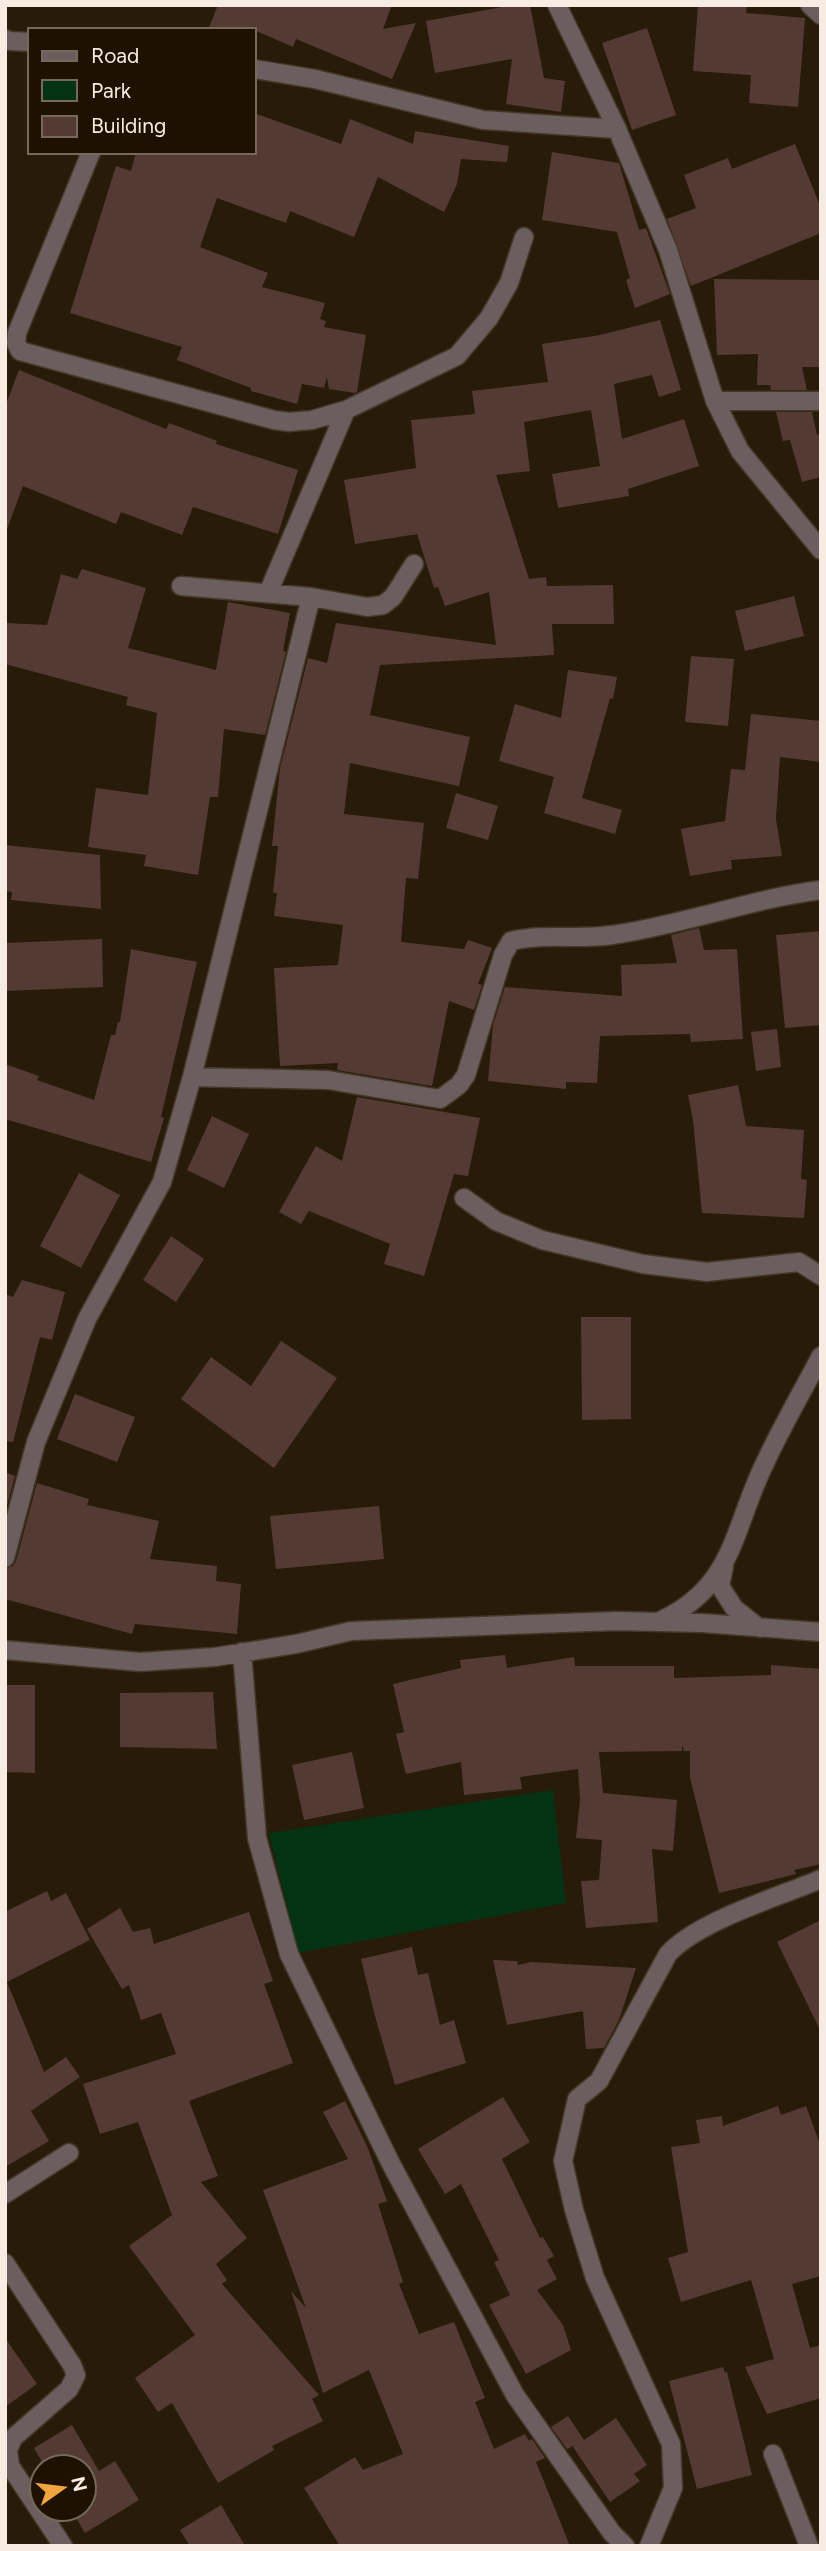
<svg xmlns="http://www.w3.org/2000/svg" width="826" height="2551" viewBox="0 0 826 2551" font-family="Figtree,sans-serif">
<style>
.green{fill:#043313}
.building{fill:#533b34}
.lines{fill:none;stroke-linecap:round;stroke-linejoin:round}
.street-casing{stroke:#453827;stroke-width:21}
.street{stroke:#6b5e5f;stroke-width:18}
</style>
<rect width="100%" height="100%" fill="#281b09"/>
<!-- green -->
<path class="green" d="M553,1790L566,1903L298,1953L269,1833Z"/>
<!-- building -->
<path class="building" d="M218,5H392L383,29L416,23L392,79L296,39L293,47L254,30H208Z
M513,5H530L544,78L565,81L561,112L506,104L512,59L435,73L426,21Z
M698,5H747L746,13L805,18L798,107L749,103L751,75L693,71Z
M647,28L676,115L632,130L602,43Z
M254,113L341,144L350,119L413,144L415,131L509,146L507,162L461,159L457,184L444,212L378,177L354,237L290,211L286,223L217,198L200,247L268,273L262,287L325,303L320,319L326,321L324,327L366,335L357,392L355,393L329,389L327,377L324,388L302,384L297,404L251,391V388L177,360L182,347L70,313L116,166L131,171L136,152H254Z
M795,144L821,208V233L691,286L667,219L696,208L684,175L728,158L732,169Z
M552,152L619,163L639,230L646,228L670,294L635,308L626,280L630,278L617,232L542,220Z
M714,279L821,280V367H802L807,390H771L770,385H757L758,354L717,355Z
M660,320L681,390L659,397L652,375L614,384L622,439L684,419L699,466L628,489L629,496L558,508L552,474L600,466L591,410L524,422L530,471L496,475L529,579L546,577L547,586L613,585L614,624H552L554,655L380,665L370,715L470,737L459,786L350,763L344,814L424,823L418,879L406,878L401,942L464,949L468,940L492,948L478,984L482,985L474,1010L449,1001L432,1086L337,1070L338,1063L280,1066L274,968L338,965L343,925L274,916L277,893H273L278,846H272L280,768L308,658L327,663L336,623L496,645L489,592L445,606L438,587L434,588L417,534L355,544L344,480L416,468L411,420L475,414L472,391L548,382L542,344L600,335Z
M19,370L166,429L169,423L217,441L216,444L298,470L278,534L193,507L182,535L121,512L116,524L23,486L7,529L5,528V407Z
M776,412H812L817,435L821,434V477L802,482L790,440L783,441Z
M82,569L146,588L128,648L216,670L228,602L290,613L283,651L286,652L265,735L224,729L218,797H210L198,875L144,866L146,855L88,847L96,788L148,795L157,713L126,705L128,697L5,664V623L47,625L61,574L77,579Z
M794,596L804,636L745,651L735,611Z
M691,656L734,659L728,726L685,722Z
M568,670L617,677L613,699L610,698L582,798L622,810L615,834L544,813L554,777L499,761L515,704L561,718Z
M751,714L821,721V762L780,757L776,819L782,856L731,860L732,869L690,876L681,829L725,821L731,769L745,770Z
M456,793L498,806L488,840L446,828Z
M5,845L100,855L101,909L11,900L12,892L5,891Z
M699,928L704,950L737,949L743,1039L691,1042L690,1034L600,1036L597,1083L566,1082V1089L488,1081L493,1025L505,987L622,996L621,965L677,963L671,935Z
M821,931V1025L785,1028L776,935Z
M102,939L103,987L5,991V943Z
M131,949L197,962L161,1117L164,1118L151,1162L5,1119V1064L39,1076L37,1080L94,1100L111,1035H115L118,1022H120Z
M777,1029L781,1067L756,1071L751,1032Z
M738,1085L746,1126L804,1130L801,1179L807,1180L804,1218L702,1213L693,1120L688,1095Z
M357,1097L480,1118L468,1176L454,1174L424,1276L384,1264L390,1244L309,1211L301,1224L279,1212L316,1146L342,1161Z
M212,1116L249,1134L224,1188L187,1170Z
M79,1173L120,1195L81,1268L40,1246Z
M171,1236L204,1259L176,1302L143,1280Z
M22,1280L65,1292L52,1340L40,1337L13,1442L5,1441V1294L13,1297Z
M581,1317H631V1419L582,1420Z
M281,1341L337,1378L274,1468L181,1399L211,1357L251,1386Z
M75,1394L135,1417L117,1462L57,1439Z
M5,1472L15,1476L5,1513Z
M37,1483L89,1499L87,1505L159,1521L150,1559L217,1566L216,1581L241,1584L237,1634L135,1624L132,1634L5,1599V1569L13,1566L16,1561Z
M379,1506L384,1559L276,1569L270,1516Z
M505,1655L507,1668L574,1657L575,1666H674V1678L771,1675V1665L821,1669V1864L794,1870L796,1874L719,1893L690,1778V1751H684L682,1745V1751L599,1752L603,1793L677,1800L673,1851L652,1849L658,1922L586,1928L581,1881L599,1880L602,1840L576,1838L580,1800L578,1769L520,1777L522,1789L464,1795L461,1762L406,1774L396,1734L404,1732L393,1684L461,1668L460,1660Z
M5,1685H35V1773L5,1772Z
M213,1692L217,1749L120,1747V1693Z
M352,1752L364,1808L304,1820L292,1765Z
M47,1891L51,1901L66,1893L90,1940L7,1982L44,2072L66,2057L80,2077L31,2111L49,2141L5,2167V1912Z
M120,1908L133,1932L150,1928L154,1944L249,1912L273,1981L264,1984L293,2063L189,2101L218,2176L201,2182L247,2238L216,2264L227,2280L222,2284L319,2395L312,2399L323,2421L272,2446L274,2450L218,2483L172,2403L158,2412L135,2378L195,2335L129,2246L172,2215L138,2122L100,2134L83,2084L176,2054L161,2013L141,2020L129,1985L122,1989L87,1929Z
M821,1920V2032L777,1942Z
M412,1947L418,1975L428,1973L440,2025L454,2020L466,2063L395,2085L375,2016L361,1959Z
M493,1960L517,1961L518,1965L531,1962L636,1968L619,2020L604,2048L586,2049L583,2011L507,2025Z
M503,2097L530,2142L502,2159L540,2238L543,2237L554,2256L547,2260L557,2279L537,2290L563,2325L571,2350L526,2374L489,2305L510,2295L494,2262L499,2260L461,2184L445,2194L418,2149Z
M345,2101L367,2146L387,2201L378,2204L403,2282L399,2284L419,2334L454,2322L485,2398L475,2402L494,2449L525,2434L529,2441L532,2439L545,2458L536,2462L570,2546H340L304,2488L355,2457L363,2470L403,2454L369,2370L323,2393L291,2291L306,2308L263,2190L348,2159L323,2112Z
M778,2106L781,2115L806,2106L821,2147V2276L792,2284L810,2348L821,2345V2398L767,2414L745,2367L774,2359L751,2280L681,2302L668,2258L688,2252L671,2147L700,2143L696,2120L722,2116L723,2126Z
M5,2338L37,2384L5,2407Z
M723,2367L725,2373L727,2372L752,2475L697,2489L669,2381Z
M568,2416L584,2440L616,2418L647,2465L634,2474L640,2481L610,2502L573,2447L575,2445L567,2449L551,2427Z
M72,2425L99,2471L115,2461L139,2500L85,2533L71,2509H84V2467H45L34,2448Z
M221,2505L245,2546H190L180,2530Z"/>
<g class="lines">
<!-- street casing -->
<g class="street-casing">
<path id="street" d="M557,5L617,129L668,250L715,401L740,451L821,550
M810,5L821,15
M5,39L10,41L30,42
M254,69L315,79L483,120L617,129
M91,152L17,333L16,343L20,351L274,420L289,422L312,420L346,410L457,356L489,318L509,283L524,237
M715,401H821
M181,586L311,597L367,607L383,605L393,597L414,564
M268,593L346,410
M192,1077L328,1080L440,1099L459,1085L466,1075L503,955L511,941C545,933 578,940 612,935C683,925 750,899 821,890
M464,1198L496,1221L542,1240L643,1264L707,1272L799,1262L821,1276
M5,1558L36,1442L87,1319L162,1182L192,1077L311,597
M724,1567L720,1586L734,1608L759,1628
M662,1620C734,1586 733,1529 764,1465C781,1428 802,1392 821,1356
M5,1650L140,1662L215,1657L296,1644L351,1631L617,1621L703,1623L821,1632
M242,1652L257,1838L289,1954L390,2162L515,2395L612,2533L625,2546
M5,2194L69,2153
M5,2263L72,2365L76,2375L69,2389L13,2438L8,2450L10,2466L63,2546
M773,2454L809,2546
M649,2546L673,2488L671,2444L595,2278L574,2210L563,2161L577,2099L599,2081L668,1954C698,1921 778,1897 821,1879"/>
</g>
<!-- street -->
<use href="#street" class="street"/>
</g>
<!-- border -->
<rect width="826" height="2551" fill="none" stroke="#f6ece1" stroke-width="14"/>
<!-- legend -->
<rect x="28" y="28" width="228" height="126" fill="#1e1102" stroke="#74695b" stroke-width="2"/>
<rect x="42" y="51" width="35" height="10" fill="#6b5e5f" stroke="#74695b" stroke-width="2"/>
<text x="91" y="63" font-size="21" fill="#f6ece1">Road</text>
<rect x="42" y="80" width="35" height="21" fill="#043313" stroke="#74695b" stroke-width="2"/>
<text x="91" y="98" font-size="21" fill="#f6ece1">Park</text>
<rect x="42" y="116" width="35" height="21" fill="#533b34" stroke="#74695b" stroke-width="2"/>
<text x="91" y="133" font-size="21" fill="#f6ece1">Building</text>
<!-- north arrow -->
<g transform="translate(63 2488) rotate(76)"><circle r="33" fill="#1e1102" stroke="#74695b" stroke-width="2"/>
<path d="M0-5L12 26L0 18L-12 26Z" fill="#f0a63f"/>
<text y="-10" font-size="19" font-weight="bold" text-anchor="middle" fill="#f6ece1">N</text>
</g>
</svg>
